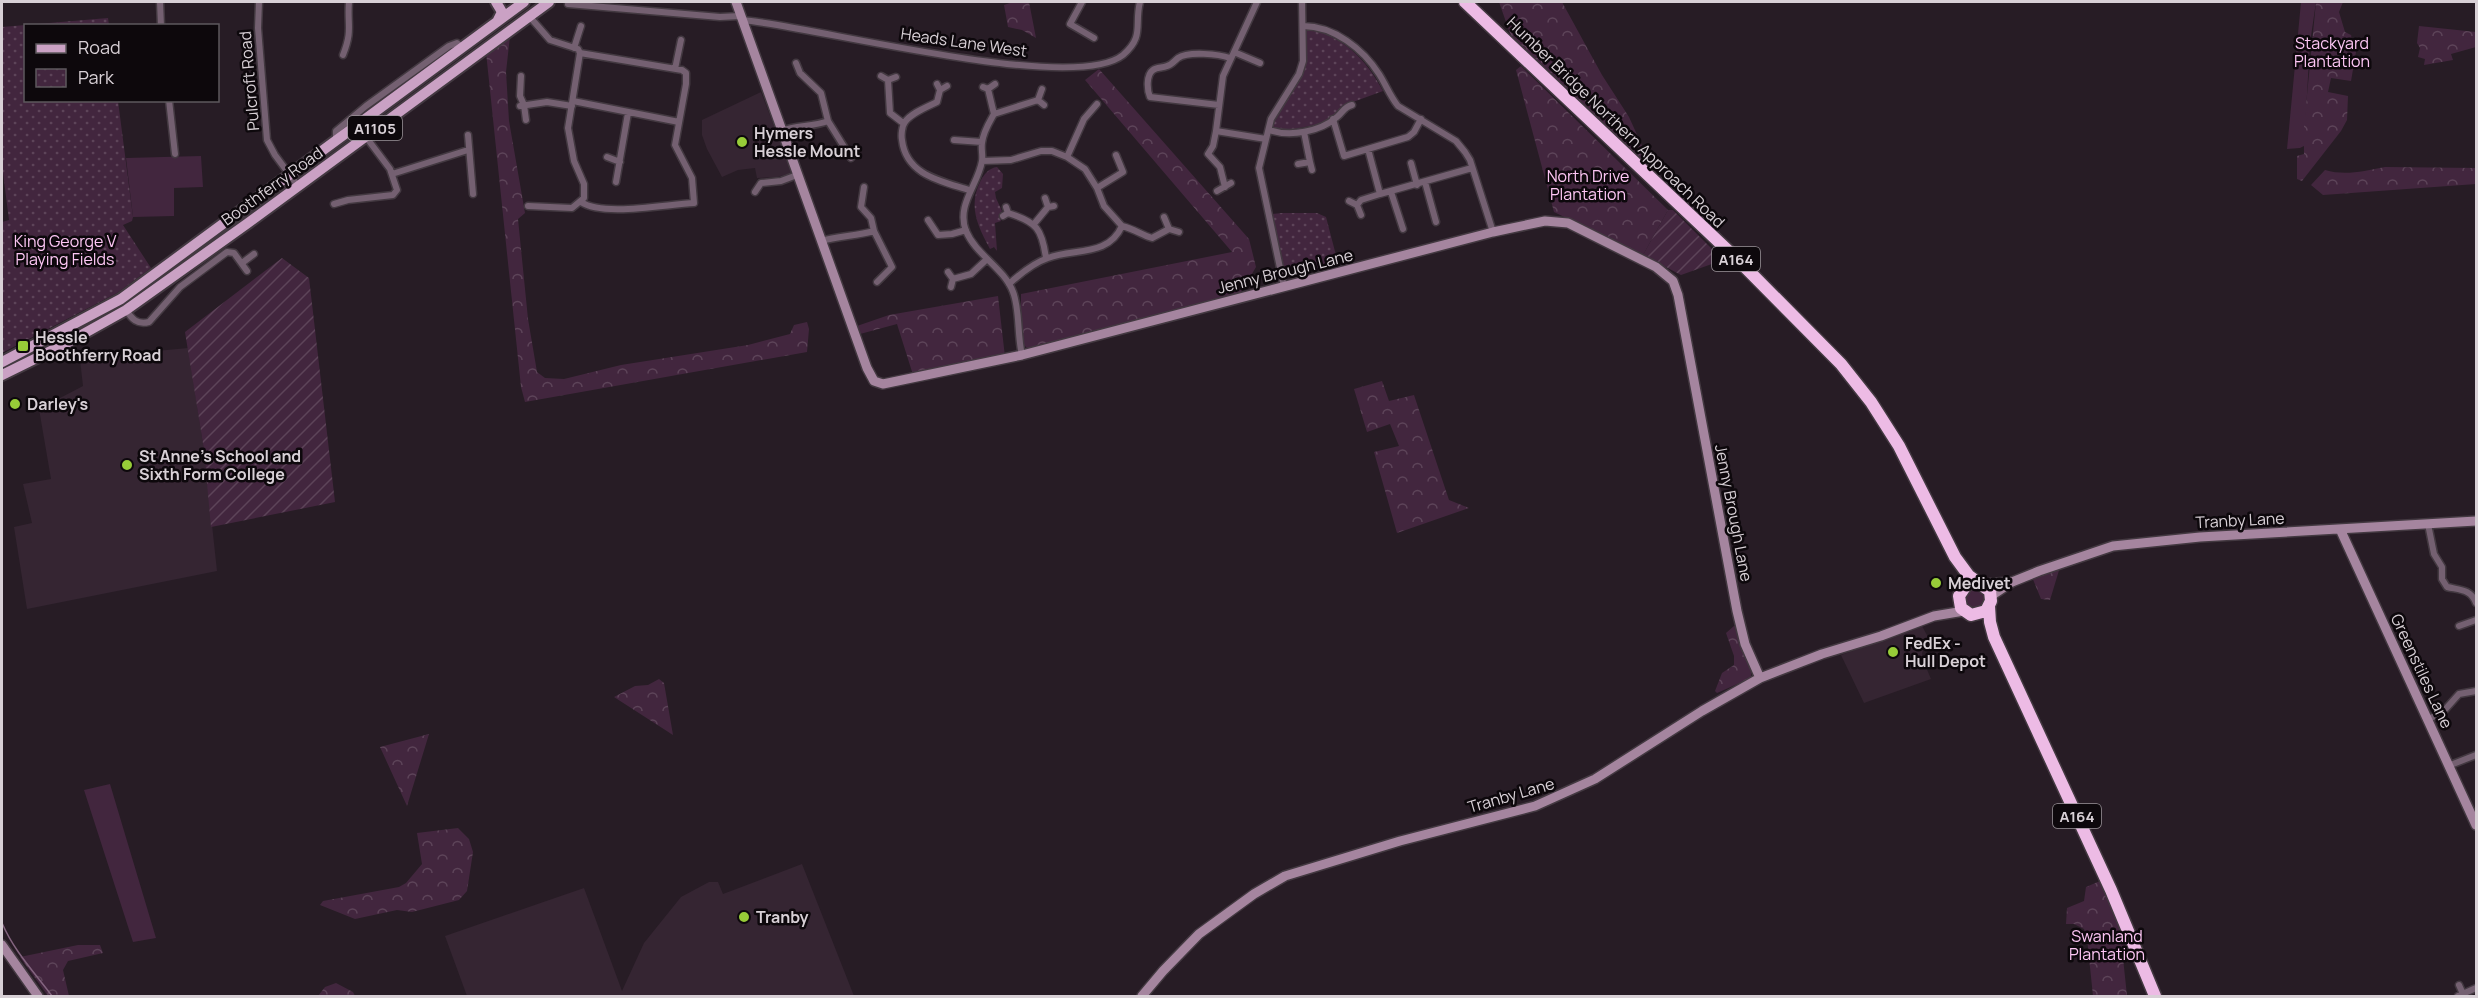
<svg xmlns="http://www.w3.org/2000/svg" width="2478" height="998" viewBox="0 0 2478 998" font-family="Manrope,sans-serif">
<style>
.built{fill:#352532}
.grass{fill:#42263e}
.forest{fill:url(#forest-crowns)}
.park{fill:url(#park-dots)}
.garden{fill:url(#garden-furrows)}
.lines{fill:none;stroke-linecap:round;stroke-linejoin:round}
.stream{stroke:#83647f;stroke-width:1.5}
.street-casing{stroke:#433941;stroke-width:9}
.secondary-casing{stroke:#433941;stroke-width:12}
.primary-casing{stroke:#433941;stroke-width:14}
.highway-casing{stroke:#433941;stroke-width:15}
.street{stroke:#746071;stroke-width:6}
.secondary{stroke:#a5859f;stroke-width:9}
.primary{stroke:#caa1c4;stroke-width:10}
.highway{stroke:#edbbe5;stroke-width:12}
.poi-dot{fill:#97cc38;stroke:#0d080c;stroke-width:2}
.labels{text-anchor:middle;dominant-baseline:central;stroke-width:5;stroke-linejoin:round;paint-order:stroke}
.shield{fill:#0d080c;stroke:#9b9499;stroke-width:1.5}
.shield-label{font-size:15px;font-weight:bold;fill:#d8d0d6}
.street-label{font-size:16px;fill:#d8d0d6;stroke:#0d080c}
.park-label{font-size:16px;fill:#fdc6f4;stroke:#0d080c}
.poi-label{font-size:16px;font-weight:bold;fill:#d8d0d6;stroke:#0d080c;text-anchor:start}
</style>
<defs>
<pattern id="forest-crowns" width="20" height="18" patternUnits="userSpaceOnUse" patternTransform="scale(1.5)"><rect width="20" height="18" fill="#42263e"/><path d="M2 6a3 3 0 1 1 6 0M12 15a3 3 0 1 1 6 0" fill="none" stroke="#5d4459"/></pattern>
<pattern id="park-dots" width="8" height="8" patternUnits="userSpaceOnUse" patternTransform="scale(1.5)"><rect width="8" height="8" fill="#42263e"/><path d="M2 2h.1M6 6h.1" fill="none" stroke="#5d4459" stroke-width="1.8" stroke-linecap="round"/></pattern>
<pattern id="garden-furrows" width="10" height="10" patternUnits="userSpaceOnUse" patternTransform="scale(1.5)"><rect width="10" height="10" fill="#42263e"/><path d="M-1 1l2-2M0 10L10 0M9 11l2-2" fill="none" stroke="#5d4459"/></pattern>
</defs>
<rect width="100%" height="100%" fill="#271c25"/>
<!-- built -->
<path class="built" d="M761,92L792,173L777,177L757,178L755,168L738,170L722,177L707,149L702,135V120Z
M188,348L204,450L217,571L27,609L14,527L32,523L23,484L51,479L39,409L83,386L80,360L82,358Z
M1922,626L1928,637L1922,653L1923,660L1931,679L1864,703L1841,655Z
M802,864L854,996H467L445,936L584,888L622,991L644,943L681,897L709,882H718L723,894Z"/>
<!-- grass -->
<path class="grass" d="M2301,2H2316L2310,43L2304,146L2300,148L2287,149Z
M201,156L203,187L174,188V216L133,217L126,158Z
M1971,586L1985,590L1986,603L1979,609H1970L1964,602L1966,590Z
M110,784L156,938L133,942L84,790Z"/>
<!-- forest -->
<path class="forest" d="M1013,2H1029L1036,38L1022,30L1008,27L1004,5Z
M1499,2H1562L1602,75L1629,117L1653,170L1512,39Z
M2316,2H2343L2339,12L2345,32L2351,35L2352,41L2357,46L2351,81L2331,78L2328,92L2348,96L2347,120L2341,131L2302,181L2297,179V156L2304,154V126Z
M2419,26L2476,32V47L2451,54L2453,60L2424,65L2425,59L2418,57L2420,48L2417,43Z
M510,36L506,72L509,121L525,213L518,219L528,319L537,372L545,378L564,379L621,365L748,345L790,334L794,325L807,322L809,329L807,352L525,402L521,387L486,52Z
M1521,66L1668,210L1643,255L1554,212L1516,70Z
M1099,69L1249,239L1256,267L1240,294L1028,349L1021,342V294L1232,252L1085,80Z
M2385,167L2476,168V184L2323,195L2311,185L2325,170C2345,176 2364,171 2385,167Z
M998,296L1005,357L914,378L897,324L860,334L857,326L889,315Z
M1382,381L1389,401L1414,395L1449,500L1469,508L1397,533L1374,452L1399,446L1390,424L1367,432L1354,389Z
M2060,567L2050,600L2041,599L2032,577Z
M1734,626L1738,627C1740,643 1753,665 1751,678L1717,693L1715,691L1722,673L1734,665V656L1726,633Z
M659,679L664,683L673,735L614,697L635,686L648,685Z
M429,734L407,806L380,747Z
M458,828L469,839L473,852L467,891L459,900L412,912L397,910L355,919L320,905L323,901L399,887L406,883L422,864L417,833Z
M2100,881L2132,957L2123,958L2127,996H2093L2087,938L2084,929L2074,924H2066L2067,908L2084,901L2086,887Z
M78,945H100L103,953L68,961L63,970L69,996H48L20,957Z
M336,983L353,992L355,996H318L325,987Z"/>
<!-- park -->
<path class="park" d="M108,18L109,25L26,26V100L118,101L133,217L132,221L123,225L151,268L117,293L2,353V222L9,220L2,165V27Z
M1308,28C1346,39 1365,58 1383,91L1342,106L1331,119L1315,125L1284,131L1271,128L1302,73L1305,29Z
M997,167L1003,174L1002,188L995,192L996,198L1002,211L999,215L1001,221L995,223L997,251L994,247L990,249C978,227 968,207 980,182C984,174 989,168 997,167Z
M1282,213H1317L1326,217L1338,263L1285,277L1272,214Z"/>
<!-- garden -->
<path class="garden" d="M1668,210H1673L1723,260L1681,275L1643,255Z
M282,258L309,278L335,502L211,527L204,450L185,332Z"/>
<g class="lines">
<!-- stream -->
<path class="stream" d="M2,923C14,951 34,972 52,996"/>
<!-- street casing -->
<g class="street-casing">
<path id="street" d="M160,2L161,26
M259,2L258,28L267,140L275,155L298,186
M1082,2L1070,24L1094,38
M1257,2L1223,76L1216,131L1266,139
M568,4L720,17L740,16
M742,20C814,26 1073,95 1123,55C1145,36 1134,25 1140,2
M1303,26C1334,26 1363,49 1379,74C1386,85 1390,96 1398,106L1456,141L1465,152L1470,160L1493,232
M574,48L581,26
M1234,52L1260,63
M580,53L682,70L686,73V84L675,145L692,178L694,203C667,204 603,217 581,202
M343,55C353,30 347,25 349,2
M796,63L800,73L821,93L828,121
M675,69L681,40
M521,76L520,96L524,105L526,120
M881,76L888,80L896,77
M888,80L890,113L903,123
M937,84L940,90L947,86
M983,87L988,89L995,84
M988,89L994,114
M1042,89L1038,100L1044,105
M940,90L937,102C927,107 911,113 905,122C902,126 901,135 902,140C906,175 941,181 969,190
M169,100L175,154
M573,101L679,122
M1219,105L1150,97C1147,90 1146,75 1153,70C1157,67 1162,68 1167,66C1172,65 1174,61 1178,58C1188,51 1219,54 1230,58
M520,106L547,102L572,106
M1333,119L1344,156L1408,137L1414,132L1421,119
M1269,130C1290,137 1320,132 1337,117C1343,112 1344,107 1352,105
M781,131C797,125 812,127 828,121L851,158
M1216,131L1213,146L1208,154L1220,167L1225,187
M1304,132L1310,162
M468,135L473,194
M336,140V131L366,106L449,46L457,43L463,48
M954,140L982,142
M607,157L620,162
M1067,157L1084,119L1097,104
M982,161L1011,160L1041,151H1052L1067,157L1085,169L1097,188L1104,206L1122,226C1108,257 1075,248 1048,258C1033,263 1020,274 1009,284
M1411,163L1417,185
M1298,164L1310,162L1312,170
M392,174L468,150
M616,182L628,113
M1425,182L1436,222
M1097,188L1123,172L1116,155
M1217,191L1231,183
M755,192L761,183L781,181L797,175
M1391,192L1403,229
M1380,194L1472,168
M1045,198L1048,207L1054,206
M1349,201L1357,205L1361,215
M334,204L348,200L393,195L397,190L390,169L357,125
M1357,205L1361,200L1380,194L1368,149
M528,206L572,208L584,198V184L574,161L568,128L580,53L578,49L550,40L529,16
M1008,213C1037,222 1042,229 1046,258
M1003,216L1008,213L1006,207
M1164,217L1169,229L1179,232
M928,220L938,235L952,234L966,230
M1034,224L1048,207
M1122,226C1134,229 1142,235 1152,238L1169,229
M874,231L892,267L877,282
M821,241C839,236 857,236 874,231L871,218L861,207L864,187
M242,263L254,254
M948,272L953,279L951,287
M953,279L971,274L986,260
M1284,287L1259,168L1271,119L1299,74L1303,61L1302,2
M126,310C132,319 137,325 149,322L180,287L227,252L234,253L247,271
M1022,355C1017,335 1020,309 1013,292C1004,268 976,255 966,231C956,205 978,185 982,161C983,155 981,149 982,143C983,132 989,123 994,114L1038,100
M2428,524L2434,554L2442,567V579L2447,587C2460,590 2471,589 2476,603
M2459,626L2476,620
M2428,719L2442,713L2459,694L2476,691
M2448,766L2476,755
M2459,985L2463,994
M2458,996L2476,988"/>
</g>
<!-- secondary casing -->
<g class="secondary-casing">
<path id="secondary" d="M736,2L867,368L874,381L883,384L1022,355L1493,232L1545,221L1568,223L1656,267L1673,281L1678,295L1737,611L1745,644L1760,678
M2340,529L2476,825
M1983,584L2011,582
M1991,596L2012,582L2039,571L2113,546L2200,537L2476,521
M2,945L38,996
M1142,996L1163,971L1199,934L1254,894L1285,876L1400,841L1535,806L1595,779L1702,711L1760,678L1822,654L1881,636L1934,616L1964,611"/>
</g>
<!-- primary casing -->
<g class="primary-casing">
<path id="primary" d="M496,2L502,12L497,22
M2,362L121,299L524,2
M2,375L67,343L126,310L248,223L549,2"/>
</g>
<!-- highway casing -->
<g class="highway-casing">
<path id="highway" d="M1465,2L1737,259L1841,364L1871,402L1899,446L1955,557L1969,576L1990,591L1991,601L1986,611L1971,615L1961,608L1959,596L1967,584L1977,582
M1989,606L1990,622L1994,637L2111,890L2155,996"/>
</g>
<!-- street -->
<use href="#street" class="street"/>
<!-- secondary -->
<use href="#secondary" class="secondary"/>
<!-- primary -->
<use href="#primary" class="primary"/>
<!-- highway -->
<use href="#highway" class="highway"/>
</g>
<!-- markers -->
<g class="poi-dot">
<circle cx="742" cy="142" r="6"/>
<rect x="17" y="340" width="12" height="12" rx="3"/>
<circle cx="15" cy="404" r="6"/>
<circle cx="127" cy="465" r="6"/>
<circle cx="1936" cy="583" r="6"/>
<circle cx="1893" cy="652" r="6"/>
<circle cx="744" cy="917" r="6"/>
</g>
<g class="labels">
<!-- shield labels -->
<g class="shield">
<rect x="348" y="116" width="54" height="24" rx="4.5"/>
<rect x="1712" y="247" width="48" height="24" rx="4.5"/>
<rect x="2053" y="804" width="48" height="24" rx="4.5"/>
</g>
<g class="shield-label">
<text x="375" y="128">A1105</text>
<text x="1736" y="259">A164</text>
<text x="2077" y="816">A164</text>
</g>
<!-- street labels -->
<g class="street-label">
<text transform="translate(964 42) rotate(8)">Heads Lane West</text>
<text transform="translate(249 81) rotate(-95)">Pulcroft Road</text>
<text transform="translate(1616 122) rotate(44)">Humber Bridge Northern Approach Road</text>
<text transform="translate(272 186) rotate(-36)">Boothferry Road</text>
<text transform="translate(1285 271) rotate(-14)">Jenny Brough Lane</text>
<text transform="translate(1734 513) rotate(79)">Jenny Brough Lane</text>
<text transform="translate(2240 520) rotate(-3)">Tranby Lane</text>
<text transform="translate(2422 671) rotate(65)">Greenstiles Lane</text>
<text transform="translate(1511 795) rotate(-16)">Tranby Lane</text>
</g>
<!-- park labels -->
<g class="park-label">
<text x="2332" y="43">Stackyard<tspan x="2332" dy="18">Plantation</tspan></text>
<text x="1588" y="176">North Drive<tspan x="1588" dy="18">Plantation</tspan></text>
<text x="65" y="241">King George V<tspan x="65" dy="18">Playing Fields</tspan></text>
<text x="2107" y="936">Swanland<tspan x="2107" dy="18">Plantation</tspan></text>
</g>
<!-- poi labels -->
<g class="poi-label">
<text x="754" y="133">Hymers<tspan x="754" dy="18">Hessle Mount</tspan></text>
<text x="35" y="337">Hessle<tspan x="35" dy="18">Boothferry Road</tspan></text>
<text x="27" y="404">Darley's</text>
<text x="139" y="456">St Anne's School and<tspan x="139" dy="18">Sixth Form College</tspan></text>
<text x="1948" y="583">Medivet</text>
<text x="1905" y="643">FedEx -<tspan x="1905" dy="18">Hull Depot</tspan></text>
<text x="756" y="917">Tranby</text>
</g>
</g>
<!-- border -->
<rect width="2478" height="998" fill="none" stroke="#d8d0d6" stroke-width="6"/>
<!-- legend -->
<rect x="24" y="24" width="195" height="78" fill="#0d080c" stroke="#5e585d" stroke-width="1.5"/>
<rect x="36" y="44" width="30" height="9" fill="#caa1c4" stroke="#5e585d" stroke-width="1.5"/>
<text x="78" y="54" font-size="18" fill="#d8d0d6">Road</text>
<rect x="36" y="69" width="30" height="18" fill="url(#park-dots)" stroke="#5e585d" stroke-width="1.5"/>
<text x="78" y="84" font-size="18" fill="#d8d0d6">Park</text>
</svg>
